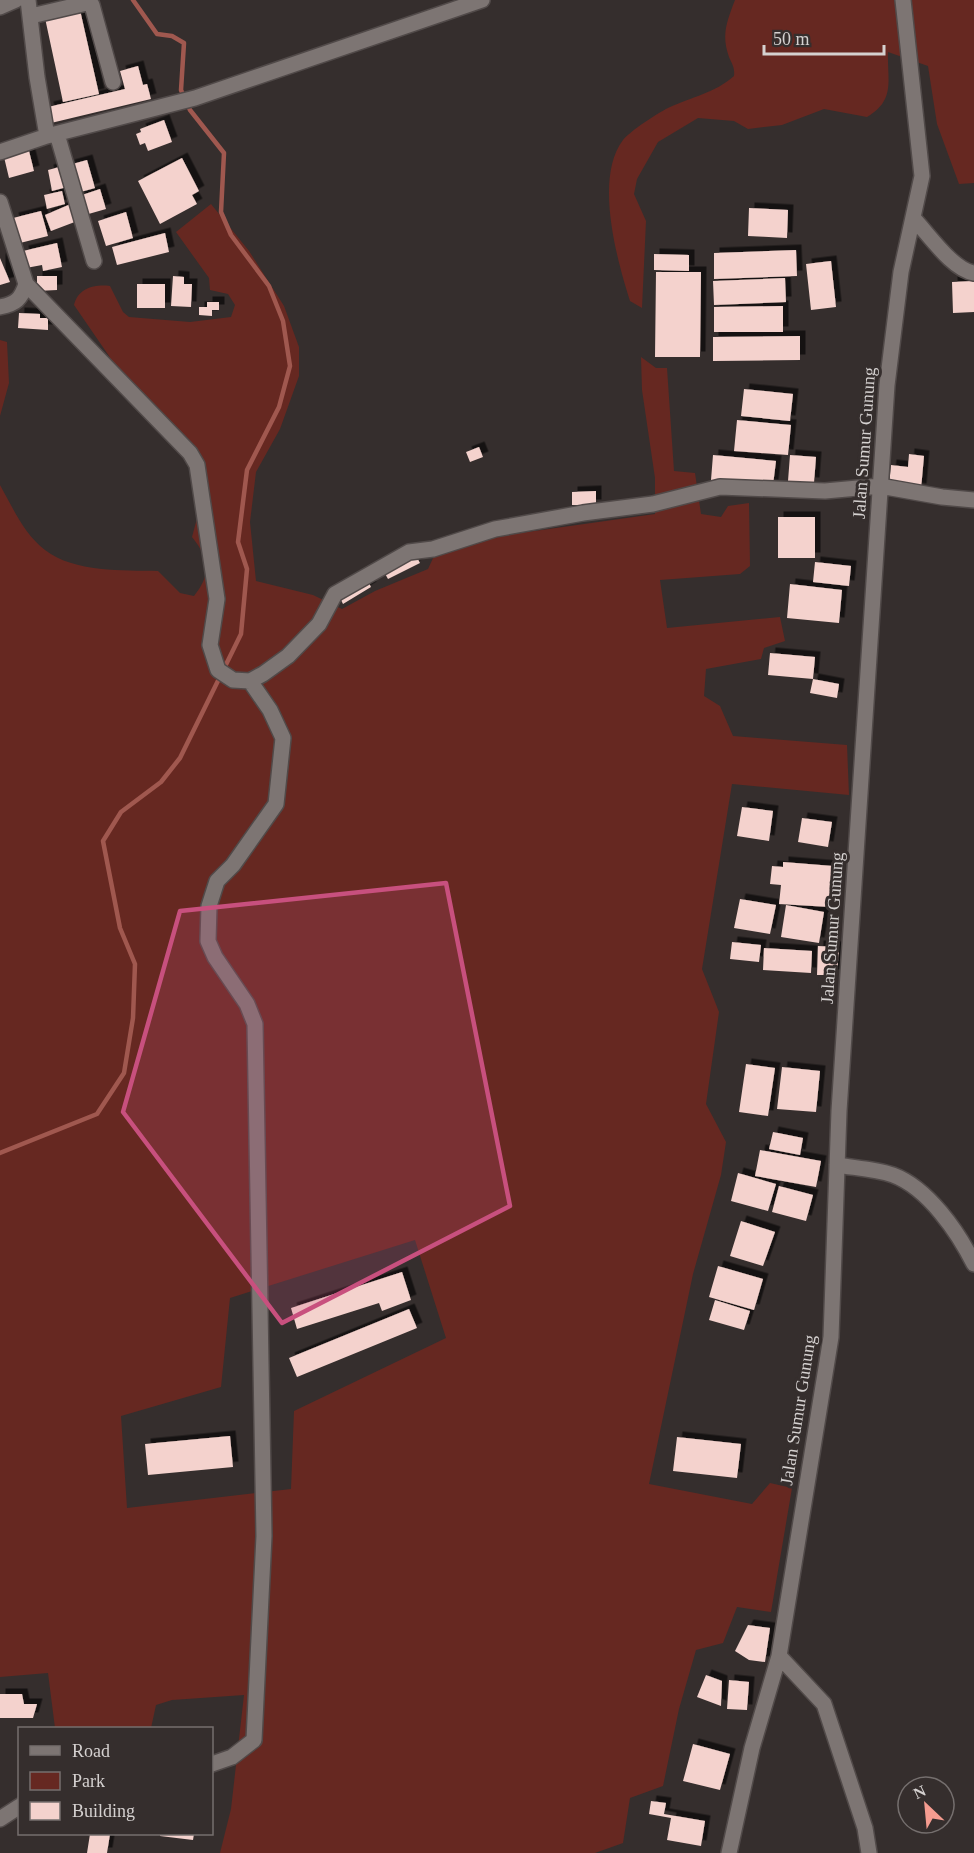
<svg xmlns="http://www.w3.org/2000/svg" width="974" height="1853" viewBox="0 0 974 1853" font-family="Georgia,serif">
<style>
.green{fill:#662821;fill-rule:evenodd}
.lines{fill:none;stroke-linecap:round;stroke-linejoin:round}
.stream{stroke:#a0584f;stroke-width:4.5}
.building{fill:#f4d2cd;filter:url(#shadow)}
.minor-casing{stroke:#514a49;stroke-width:18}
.minor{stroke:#7d7573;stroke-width:15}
.marked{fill:#c8507e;fill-opacity:0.2;stroke:#c8507e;stroke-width:4.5;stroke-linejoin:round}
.labels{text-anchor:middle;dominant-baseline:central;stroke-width:6;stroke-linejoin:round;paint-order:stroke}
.street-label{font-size:18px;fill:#d5d1d0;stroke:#352e2d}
</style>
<defs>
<filter id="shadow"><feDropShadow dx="5.5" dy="-5.5" stdDeviation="0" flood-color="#0009"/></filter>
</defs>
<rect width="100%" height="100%" fill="#352e2d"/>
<!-- green -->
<path class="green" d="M735,0H974V183L959,184L937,124L928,66L888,52C887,80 896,100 867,117L824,109L782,125L748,129L734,121L698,118L658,142L637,179L634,194L646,221L642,308L630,301C617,260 594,178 623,140C630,131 658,113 668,108C691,97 715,93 734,76C735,68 732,64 729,57C721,35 727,21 735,0Z
M211,204L249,251L284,306L299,347V376L280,429L256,472L250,522L256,581L313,595L342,609L375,591L428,569L434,556L500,536L655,514V478L642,390L641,357L656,368H667L674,471L695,473L701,514L721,517L728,506L749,503L750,566L740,574L660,580L667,628L780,617L785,641L764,648L761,659L706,669L704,696L720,706L733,736L847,745L849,795L732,784L702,969L719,1012L706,1104L726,1142L721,1175L693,1274L649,1484L752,1504L770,1483L792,1488L771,1612L737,1607L723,1643L696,1650L679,1709L663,1786L630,1798L623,1843L595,1853H220L231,1809L244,1695L172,1700L156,1705L151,1728H55L48,1673L0,1677V485C13,508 24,534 45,550C75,573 123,570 158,571L180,593L194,596C212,574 209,558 192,537L203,496L190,456L136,407L109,356L74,305C78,288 95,284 110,286L123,312L129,317L190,322L231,317L235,305L228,294L210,290L209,278L176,232ZM415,1240L446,1338L294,1411L291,1489L127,1508L121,1416L221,1387L230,1298Z
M0,340L7,342L9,383L0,416Z"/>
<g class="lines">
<!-- stream -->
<path class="stream" d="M0,1153L97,1114L124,1073L133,1018L135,964L120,928L103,841L121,812L161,782L180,758L241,634L247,569L238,542L247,470L279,407L290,366L283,321L269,286L231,235L221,212L224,153L190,110L181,90L184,43L172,36L157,34L133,0"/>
</g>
<!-- building -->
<path class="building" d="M80,10L99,94L63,102L45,18Z
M138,66L143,85L147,84L151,99L51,123L48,107L125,89L120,71Z
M164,120L172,142L148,151L145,143L140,145L136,134L141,132L140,129Z
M29,151L34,171L9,178L4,157Z
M182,158L199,191L192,195L197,204L160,224L138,181Z
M87,160L95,188L77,193L69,165Z
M63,166L67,187L52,191L48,170Z
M100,189L106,209L85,215L79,196Z
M62,191L65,204L47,209L44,195Z
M73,203L80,220L51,231L45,215Z
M749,208L788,210L787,238L748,236Z
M41,211L48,236L20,243L13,218Z
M126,212L133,238L106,246L98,221Z
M165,233L169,252L117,265L112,247Z
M57,243L62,267L43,271L42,265L26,268L23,251Z
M796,250L797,276L714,279V253Z
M654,254L689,255V271L654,270Z
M0,258L10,282L0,285Z
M831,261L836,307L811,310L806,264Z
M656,272H701L700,357H655Z
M37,276H57V290L37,291Z
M173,276L184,277V284H192L191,307L171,306Z
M785,278L786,302L714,305L713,281Z
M974,281V312L953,313L952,282Z
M137,284H165V308H137Z
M207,302H219V310H212V316L199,315V307H207Z
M783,306V332H714V307Z
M19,313L40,314V318H48V330L18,328Z
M800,336V360L713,361V337Z
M744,389L793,394L790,421L741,416Z
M737,420L791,425L788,455L734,451Z
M479,447L483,457L470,462L466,452Z
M909,454L924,456L921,489L889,485L891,465L908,467Z
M713,455L776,461L773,485L711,480Z
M790,455L816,457L814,483L788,481Z
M596,491V505H572V492Z
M778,517H815V558H778Z
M415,554L420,563L388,579L383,570Z
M815,562L851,566L849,586L813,582Z
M367,579L371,587L343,604L339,596Z
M790,584L842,590L839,623L787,618Z
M770,653L815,657L813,679L768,675Z
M813,679L839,684L837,698L810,693Z
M742,807L773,811L769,841L737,836Z
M802,818L832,822L828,847L798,842Z
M783,862L833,866L830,907L779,904L781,885L770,884L772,866L783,867Z
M740,899L776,905L770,934L734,928Z
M786,905L824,912L819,943L781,937Z
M732,942L761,945L759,962L730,959Z
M818,946L839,947L837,975H817Z
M764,948L812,951L811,973L763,970Z
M746,1064L775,1068L768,1116L739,1112Z
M782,1067L820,1071L816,1112L777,1109Z
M773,1132L803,1138L800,1155L769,1149Z
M760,1150L821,1161L816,1187L755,1176Z
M738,1173L776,1184L768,1211L731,1201Z
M779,1186L813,1195L806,1221L772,1212Z
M741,1221L775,1232L763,1266L730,1256Z
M718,1266L763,1279L754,1310L709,1297Z
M402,1272L411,1300L382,1311L379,1303L297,1329L291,1308Z
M715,1300L750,1311L744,1330L709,1320Z
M409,1309L417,1328L297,1377L289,1358Z
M230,1436L233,1467L148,1475L145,1444Z
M677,1437L741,1444L737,1478L673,1471Z
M748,1625L770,1628L765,1662L749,1660L735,1651Z
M706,1675L722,1681L721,1706L697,1697Z
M729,1680L749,1682L747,1710L727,1709Z
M0,1694H22L24,1704H37L33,1718H0Z
M693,1744L730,1754L720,1790L683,1781Z
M651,1801L666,1803L664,1814L705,1821L701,1846L667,1840L671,1818L649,1814Z
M90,1834H110L107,1853H87Z
M160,1834H194L193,1840L160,1836Z"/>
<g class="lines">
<!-- minor casing -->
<g class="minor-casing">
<path id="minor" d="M28,0L37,77L47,136
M0,7L16,0
M31,16L87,3L92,5L113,82
M57,134L94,261
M0,152L47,136L195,98L482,0
M0,202L26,284C21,299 16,304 0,307
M914,219C930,236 953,270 974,273
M26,284L190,453L197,465L217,599L210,645L218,670L233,680L250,681L263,674L288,656L319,624L335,594L409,552L433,549L495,529L583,513L653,504L720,487L825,491L880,486L942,497L974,500
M837,1165C855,1168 876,1169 893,1175C928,1188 958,1232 974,1264
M779,1656L824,1704L865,1828L869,1853
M212,1764L232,1757L254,1740L264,1536L255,1024L247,1004L215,957L208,941L209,906L217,881L233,865L276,804L283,738L270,710L250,681
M0,1819L20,1806
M729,1853L752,1748L779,1656L831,1337L839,1111L887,385L901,272L922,176L903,0"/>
</g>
<!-- minor -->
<use href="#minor" class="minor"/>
</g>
<!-- marked area -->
<path class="marked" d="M446,883L510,1206L282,1323L123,1112L180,911Z"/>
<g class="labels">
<!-- street labels -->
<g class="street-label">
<text transform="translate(864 443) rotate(-86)">Jalan Sumur Gunung</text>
<text transform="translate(832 928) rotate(-86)">Jalan Sumur Gunung</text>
<text transform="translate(798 1410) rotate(-81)">Jalan Sumur Gunung</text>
</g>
</g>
<!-- legend -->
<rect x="18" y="1727" width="195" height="108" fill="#352e2d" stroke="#756f6e" stroke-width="1.5"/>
<rect x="30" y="1746" width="30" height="9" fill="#7d7573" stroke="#756f6e" stroke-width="1.5"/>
<text x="72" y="1757" font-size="18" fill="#d5d1d0">Road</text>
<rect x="30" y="1772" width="30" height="18" fill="#662821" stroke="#756f6e" stroke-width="1.5"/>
<text x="72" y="1787" font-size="18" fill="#d5d1d0">Park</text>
<rect x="30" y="1802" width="30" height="18" fill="#f4d2cd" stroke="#756f6e" stroke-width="1.5"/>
<text x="72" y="1817" font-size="18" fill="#d5d1d0">Building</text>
<!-- north arrow -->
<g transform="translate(926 1805) rotate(334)"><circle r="28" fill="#352e2d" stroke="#756f6e" stroke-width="1.5"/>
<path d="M0-4.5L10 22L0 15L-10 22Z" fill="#f59c90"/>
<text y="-9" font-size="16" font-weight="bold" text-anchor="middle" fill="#d5d1d0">N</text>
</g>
<!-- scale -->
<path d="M764 45v9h120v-9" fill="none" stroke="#d5d1d0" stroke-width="3"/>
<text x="773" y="45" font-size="18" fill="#d5d1d0" stroke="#352e2d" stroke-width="4.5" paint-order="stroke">50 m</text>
</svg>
